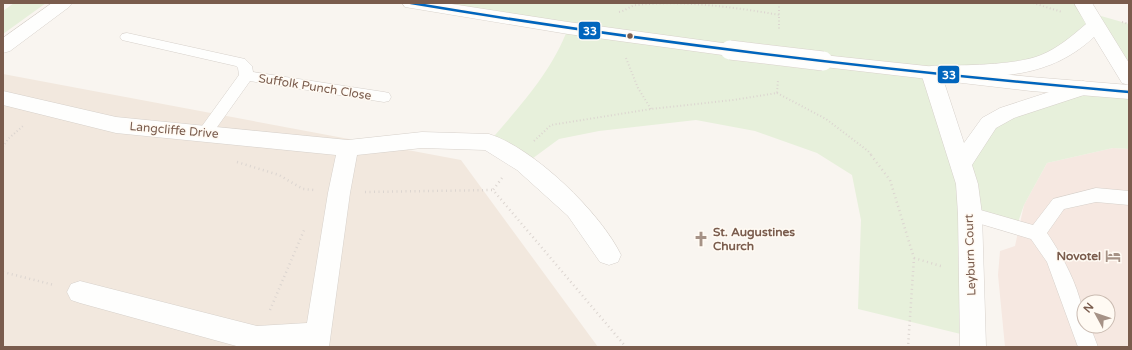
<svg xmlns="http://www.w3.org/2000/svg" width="1132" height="350" viewBox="0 0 1132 350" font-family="'Varela Round',sans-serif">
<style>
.residential{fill:#f2e8de}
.commercial{fill:#f6e8e1;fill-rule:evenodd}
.green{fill:#e7f0db}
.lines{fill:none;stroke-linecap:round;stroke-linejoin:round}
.lane-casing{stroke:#d7d1cb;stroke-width:1}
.street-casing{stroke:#d7d1cb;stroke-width:1}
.secondary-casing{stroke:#d9d2cb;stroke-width:1}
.path-far1{stroke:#dcd5d0;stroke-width:2;stroke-dasharray:1 2.5;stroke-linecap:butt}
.path{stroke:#dcd5d0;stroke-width:2.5;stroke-dasharray:1 3.5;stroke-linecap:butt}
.lane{fill:#fefefd;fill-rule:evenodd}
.street{fill:#fefefd;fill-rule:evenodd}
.secondary{fill:#fefefd;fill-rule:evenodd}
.secondary-bridge-casing{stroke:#d9d2cb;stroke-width:20;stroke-linecap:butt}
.secondary-bridge{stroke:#fefefd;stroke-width:19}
.bus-1-casing{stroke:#fffaf3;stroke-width:5}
.bus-1{stroke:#0065bd;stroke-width:2.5}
.bus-dot{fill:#7a5c4d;stroke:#fffaf3;stroke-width:1.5}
.labels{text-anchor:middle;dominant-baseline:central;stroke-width:3;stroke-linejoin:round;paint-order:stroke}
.street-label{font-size:12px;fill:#7a5c4d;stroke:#fffaf3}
.poi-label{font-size:12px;font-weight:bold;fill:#7a5c4d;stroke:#fffaf3;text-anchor:start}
.line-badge{stroke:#fffaf3;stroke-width:1.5}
.badge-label{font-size:11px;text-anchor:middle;font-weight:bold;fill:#fff}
</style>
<rect width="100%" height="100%" fill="#f9f5f0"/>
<!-- residential -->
<path class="residential" d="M3,74L461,160L598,347H3Z"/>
<!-- commercial -->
<path class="commercial" d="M1113,148L1129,149V347H1005L998,275L1000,251L1015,246L1024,205L1047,163ZM1084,302H1108V326H1084Z"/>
<!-- green -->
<path class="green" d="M14,3H46L3,34V11Z
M411,3H1083L1087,12L1129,24V78L1095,25L1045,61L931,73L961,164L989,123L1083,88L1129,92V149L1113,148L1047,163L1024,205L1016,228L970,214L973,337L858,309L861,220L852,175L817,153L755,131L696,120L599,131L559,139L525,164L489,142C519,107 552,72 568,28Z"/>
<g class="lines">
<!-- lane casing -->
<g class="lane-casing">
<path id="lane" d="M127,33L245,59L252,66L253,72L384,92L389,93L391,97L389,101L384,102L250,81L210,137L205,139L200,137L197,133L239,75L238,68L236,66L122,40L120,37L122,34Z
M1096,188L1129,191V205L1096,202L1064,209L1047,233C1064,258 1084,295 1084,326H1090L1098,347H1078L1047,262L1031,239L964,219L962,214L964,209L970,207L1033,225L1053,199Z"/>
</g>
<!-- street casing -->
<g class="street-casing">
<path id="street" d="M52,3H72L69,7L10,51L3,53V38Z
M1074,3H1092L1129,63V85L1122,83L1094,37C1049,79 1000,76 943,79L964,143L982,118L1000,108L1083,81L1090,83L1093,88L1090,93L1014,118L996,128L972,165L978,184L982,214L986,347H960L958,214L956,184L921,73L924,68L931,66C961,65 1014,66 1041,55C1058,48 1072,36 1086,24Z
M3,91L116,117L348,140L422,132L489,134C534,148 601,213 621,255L618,262L609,265L600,262L568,216L517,170L485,150L422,148L357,155L350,193L329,347H240L80,303L71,300L67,292L71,284L80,281L257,326L307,323L328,193L336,155L116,133L3,105Z"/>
</g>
<!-- secondary casing -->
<g class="secondary-casing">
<path id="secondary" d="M402,3H445L568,22L730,44L737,46L739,50L737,54L730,56L568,34L411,8L405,7Z
M823,55L1031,77L1129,85V99L1031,91L816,66L814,61L816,56Z"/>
</g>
<!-- path-far1 -->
<path class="path-far1" d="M779,3V31
M1033,3L1062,12
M619,12C625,11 630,6 636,5C683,0 733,7 780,15
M1122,22L1129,24
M626,58L638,88L651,109
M777,93L826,119L868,151L872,156
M534,141L551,125L651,109L733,100L777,93L778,80
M3,147L8,139L23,126"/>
<!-- path -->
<path class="path" d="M871,155L890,180L914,258L908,347
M237,162L279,175L303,189L314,190
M502,178L493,190L626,347
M365,192L493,190
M914,258L944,267
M3,272L54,285
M270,310L305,228"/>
<!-- lane -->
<use href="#lane" class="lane"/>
<!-- street -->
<use href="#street" class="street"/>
<!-- secondary -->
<use href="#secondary" class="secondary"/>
<!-- secondary-bridge casing -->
<g class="secondary-bridge-casing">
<path id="secondary-bridge" d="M730,50L823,61"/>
</g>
<!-- secondary-bridge -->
<use href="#secondary-bridge" class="secondary-bridge"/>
<!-- bus-1 casing -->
<g class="bus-1-casing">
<path id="bus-1" d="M411,3C649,43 889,71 1129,92"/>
</g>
<!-- bus-1 -->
<use href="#bus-1" class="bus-1"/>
</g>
<!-- icons -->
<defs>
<g id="church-bare" transform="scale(1.2)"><path d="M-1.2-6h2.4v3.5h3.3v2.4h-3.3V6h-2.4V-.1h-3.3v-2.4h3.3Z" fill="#a69286" stroke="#fffaf3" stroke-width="2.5" paint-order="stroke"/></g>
<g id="hotel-bare" transform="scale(1.2)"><path d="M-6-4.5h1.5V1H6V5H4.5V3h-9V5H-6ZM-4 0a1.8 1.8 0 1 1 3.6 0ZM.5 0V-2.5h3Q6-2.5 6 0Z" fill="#a69286" stroke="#fffaf3" stroke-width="2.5" paint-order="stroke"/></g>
</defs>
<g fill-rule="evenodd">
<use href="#church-bare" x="701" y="239"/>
<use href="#hotel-bare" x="1113" y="256"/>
</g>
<!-- markers -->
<circle class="bus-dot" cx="630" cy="36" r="3.5"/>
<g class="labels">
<!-- street labels -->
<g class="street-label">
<text transform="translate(315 87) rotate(9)">Suffolk Punch Close</text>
<text transform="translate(174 130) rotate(5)">Langcliffe Drive</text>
<text transform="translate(970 255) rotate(-92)">Leyburn Court</text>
</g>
<!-- poi labels -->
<g class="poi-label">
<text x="713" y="232">St. Augustines<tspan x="713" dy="14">Church</tspan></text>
<text x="1101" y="256" text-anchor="end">Novotel</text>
</g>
</g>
<g class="line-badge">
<rect x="578" y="21" width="23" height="19" rx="4" fill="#0065bd"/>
<rect x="937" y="65" width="23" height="19" rx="4" fill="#0065bd"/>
</g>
<g class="badge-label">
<text x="590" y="35">33</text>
<text x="949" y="79">33</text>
</g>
<!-- border -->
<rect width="1132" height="350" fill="none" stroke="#7a5c4d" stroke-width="8"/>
<!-- north arrow -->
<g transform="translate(1096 314) rotate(310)"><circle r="19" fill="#fffaf3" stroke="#cabbb1"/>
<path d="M0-3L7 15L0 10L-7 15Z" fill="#a69286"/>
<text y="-6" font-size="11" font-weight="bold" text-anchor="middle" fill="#7a5c4d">N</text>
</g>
</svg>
